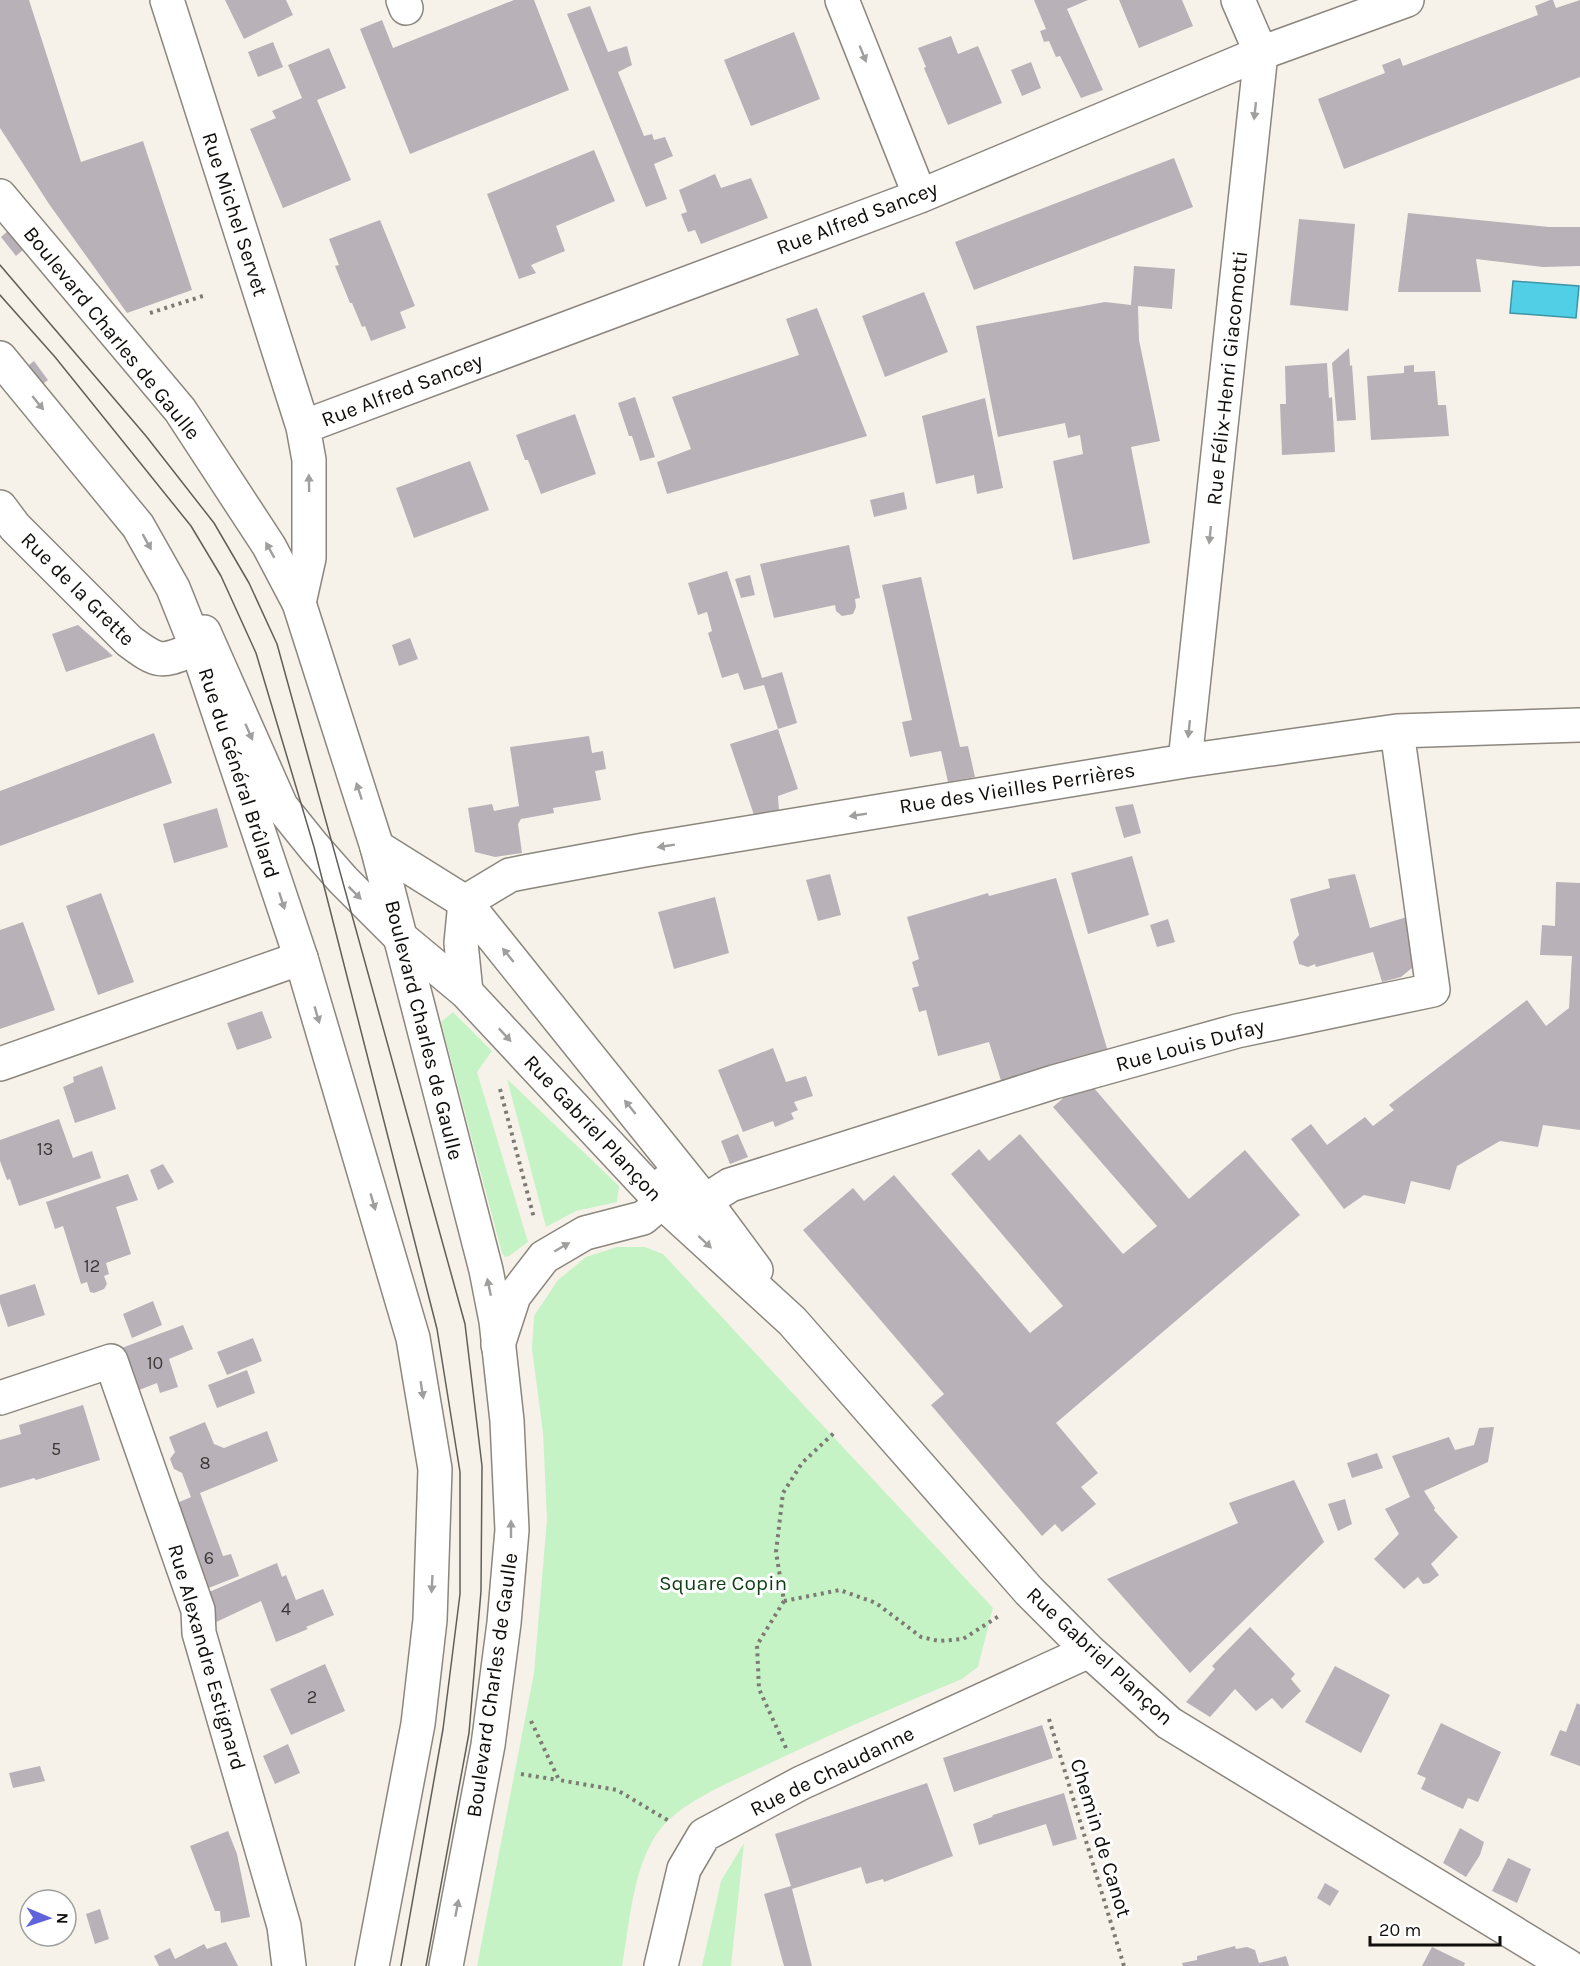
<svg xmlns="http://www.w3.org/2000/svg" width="1580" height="1966" viewBox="0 0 1580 1966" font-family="Karla,sans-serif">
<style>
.green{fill:#c5f3c6}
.water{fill:#51cfe7;stroke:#3e95a5;stroke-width:1.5}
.building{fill:#b9b1b8}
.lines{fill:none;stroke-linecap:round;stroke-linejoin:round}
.minor-casing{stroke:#8b867e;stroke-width:36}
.major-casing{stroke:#8b867e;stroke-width:36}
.path{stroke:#7d7a74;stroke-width:4;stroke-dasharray:3 4.5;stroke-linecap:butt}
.minor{stroke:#fff;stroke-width:33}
.major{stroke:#fff;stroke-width:33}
.tram{stroke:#615e59;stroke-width:1.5}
.oneway{fill:#9f9f9d}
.labels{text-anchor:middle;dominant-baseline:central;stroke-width:6;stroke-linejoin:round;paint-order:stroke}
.number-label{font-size:18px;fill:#3a3736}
.street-label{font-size:21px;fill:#100e0b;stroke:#fff}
.park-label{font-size:21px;fill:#0e3e14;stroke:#fff}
</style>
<rect width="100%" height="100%" fill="#f7f2e9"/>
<!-- green -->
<path class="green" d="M453,1012L492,1051L477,1072L528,1242L509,1256L505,1257L502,1253L441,1022Z
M507,1079L619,1186L617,1202L576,1211L546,1227Z
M617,1247H645L663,1254L993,1608L978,1667L962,1679C895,1707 828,1735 762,1767C729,1783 677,1803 656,1835C632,1872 630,1923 622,1966H477L534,1673L547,1519L543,1433L532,1349L534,1316L558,1280L586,1257Z
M744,1843L731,1966H702L721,1881Z"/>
<!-- water -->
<path class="water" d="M1513,281L1579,286L1576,318L1510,313Z"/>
<!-- building -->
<path class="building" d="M0,0H29L81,162L143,141L192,290L127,313L49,204L0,128Z
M225,0H286L293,15L244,39Z
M514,0H534L569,90L410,154L360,29L382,20L393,48Z
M1034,0H1088L1067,9L1103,90L1081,98L1060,56L1056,57L1049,41L1044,42L1040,31L1046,29Z
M1119,0H1182L1193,26L1139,48Z
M1550,0H1553L1556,8L1580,0V77L1344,169L1318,99L1385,73L1382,65L1400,58L1403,66L1538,15L1535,6Z
M590,6L608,52L627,46L632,65L618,72L644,136L652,134L654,140L665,137L673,156L654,164L667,199L646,207L567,14Z
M794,32L820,99L751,126L724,60Z
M951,36L958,54L978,46L1002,103L948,125L924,68L926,67L918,48Z
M273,42L283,67L258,77L248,52Z
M329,48L346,88L317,100L351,180L283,208L250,129L276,118L272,111L302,98L288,65Z
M1031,62L1041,88L1022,96L1011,70Z
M594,150L615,201L556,226L565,251L531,265L536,273L519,279L487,194Z
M1174,158L1193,207L974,290L955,242Z
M715,174L721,188L751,178L768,218L701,244L695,230L688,232L681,214L687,212L679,190Z
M1408,213L1549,227H1580V266L1543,267L1476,259L1481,292H1398Z
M1299,219L1355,224L1348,311L1290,305Z
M380,220L415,306L400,312L406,328L371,341L365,326L362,327L352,303H350L335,266L339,265L329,239Z
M9,230L24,249L16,256L1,237Z
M1134,266L1175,269L1172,309L1138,306L1139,340L1160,441L1131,447L1150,543L1073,560L1053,461L1083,454L1080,435L1068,438L1065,423L998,437L976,326L1105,302L1131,305Z
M924,292L948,352L885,377L862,316Z
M817,308L867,436L667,494L657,462L691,449L672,397L799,355L786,319Z
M1349,348L1350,366L1352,365L1356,420L1337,421L1332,363Z
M34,361L48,380L40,386L25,368Z
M1327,363L1329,398L1332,397L1335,452L1282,455L1280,404H1286L1285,366Z
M1414,365V372L1435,371L1438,405H1446L1449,436L1371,440L1367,376L1404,373V366Z
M635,397L655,457L640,461L632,436H629L618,403Z
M985,398L1003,488L977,494L974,475L936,484L922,416Z
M575,414L596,474L541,494L528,460H525L516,435Z
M470,461L489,510L414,538L396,488Z
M904,492L907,509L874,517L870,500Z
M849,545L860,598L855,599L856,607L853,614L842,616L836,611L835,605L774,618L760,564Z
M727,571L762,678L782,672L797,723L778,729L764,685L744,690L738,673L722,678L708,633L712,631L707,612L698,615L688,583Z
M750,575L755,595L741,598L735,579Z
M921,577L960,747L968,746L975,777L948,782L941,751L910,757L902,722L912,720L882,585Z
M78,625L113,656L66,672L52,634Z
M410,638L418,659L399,666L392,645Z
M778,729L798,789L778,796L779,811L754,815L730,744Z
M154,733L172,783L0,846V791Z
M589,736L592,753L603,751L606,769L595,771L601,800L553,808L554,813L521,819L518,824L522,853L495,857L475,852L468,808L492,804L494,811L519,806L510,747Z
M1133,804L1141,833L1124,838L1115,807Z
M217,808L228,847L174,863L163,824Z
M1132,856L1149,915L1088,934L1071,873Z
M830,874L841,915L818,921L806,880Z
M1355,874L1370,928L1407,917L1417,953L1412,968L1401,977L1382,982L1373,952L1316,967L1315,964L1308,967L1299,964L1293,942L1299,935L1290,899L1330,888L1328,879Z
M1056,878L1109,1055L1003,1087L989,1042L938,1056L926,1010L919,1012L912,988L919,986L912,962L919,959L907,917L988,893L989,896Z
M1556,882L1580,883V1130L1543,1125L1538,1147L1500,1141L1457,1166L1450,1190L1411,1181L1405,1204L1364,1195L1344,1209L1291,1139L1311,1124L1327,1145L1365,1117L1373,1126L1394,1110L1389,1105L1527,1000L1546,1026L1569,1008L1572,956L1540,955L1542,925L1555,926Z
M101,893L134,982L98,995L66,906Z
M715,897L729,953L674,969L658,912Z
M1168,919L1175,942L1157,947L1150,925Z
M23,922L55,1010L0,1029V930Z
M262,1011L272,1038L237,1050L227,1023Z
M773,1048L786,1082L806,1076L813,1096L794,1102L798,1110L791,1113L794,1119L775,1127L773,1121L743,1132L718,1070Z
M102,1066L116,1109L75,1123L63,1087L74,1082L73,1077Z
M1088,1081L1189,1199L1245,1150L1300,1215L1056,1423L1098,1473L1081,1487L1096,1504L1062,1532L1055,1524L1042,1536L931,1405L944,1394L803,1230L853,1188L864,1201L894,1175L1030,1333L1063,1306L951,1174L979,1149L989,1161L1020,1134L1123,1254L1157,1226L1053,1107L1079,1084Z
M59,1119L73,1158L92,1151L101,1178L19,1206L10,1179L7,1180L0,1161V1140Z
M738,1134L748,1157L730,1164L721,1141Z
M163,1164L174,1182L158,1190L150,1170Z
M128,1174L138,1200L116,1207L131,1254L106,1263L109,1274L104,1276L107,1284L104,1289L94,1293L90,1292L87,1282L81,1284L63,1226L55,1229L46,1202Z
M35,1284L45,1315L8,1327L0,1303V1295Z
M153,1301L162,1325L132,1338L123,1314Z
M183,1325L193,1349L169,1359L178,1387L160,1393L157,1383L134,1392L119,1349Z
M253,1338L262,1361L227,1375L217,1352Z
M247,1370L255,1393L217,1408L208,1385Z
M83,1405L100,1460L36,1480L34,1478L0,1488V1440L21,1434L19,1425Z
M205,1422L214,1444L224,1448L267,1431L278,1461L200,1493L223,1556L231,1554L239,1576L201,1591L170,1506L191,1497L182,1473L174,1469L170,1459L175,1452L169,1437Z
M1494,1427L1488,1462L1424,1491L1435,1508L1434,1510L1458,1537L1431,1564L1439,1575L1429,1583L1423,1584L1418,1577L1404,1589L1374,1559L1399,1534L1385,1509L1410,1497L1392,1456L1449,1437L1455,1450L1474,1445L1479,1428Z
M1377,1453L1383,1468L1352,1478L1347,1463Z
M1294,1480L1324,1542L1190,1673L1107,1579L1238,1523L1229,1503Z
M1345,1499L1352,1524L1338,1531L1328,1504Z
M277,1563L282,1577L286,1575L296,1600L323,1589L334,1615L306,1627L308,1629L276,1642L261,1601L212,1624L202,1595Z
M1250,1627L1295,1674L1291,1679L1301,1691L1282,1709L1272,1698L1256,1711L1235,1689L1210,1717L1186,1702L1215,1669L1212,1666Z
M325,1664L345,1711L291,1735L270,1689Z
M1335,1666L1390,1695L1361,1753L1305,1722Z
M1577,1703L1580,1705V1766L1550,1755L1560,1730L1566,1732Z
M1441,1723L1501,1752L1478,1802L1468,1798L1463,1809L1421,1789L1426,1778L1417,1774Z
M1042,1725L1053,1758L954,1792L943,1758Z
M288,1744L300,1773L275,1784L263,1756Z
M40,1766L45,1781L13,1788L9,1773Z
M927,1783L953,1856L884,1882L883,1879L866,1884L861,1867L792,1889L812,1966H784L764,1894L791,1886L775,1834Z
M1064,1793L1077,1839L1053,1846L1046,1824L979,1845L973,1824L992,1817L993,1815Z
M1460,1828L1484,1842L1480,1855L1466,1877L1443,1863Z
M228,1831L237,1854L250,1917L221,1923L220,1911H215L190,1846Z
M1508,1858L1531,1869L1517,1903L1492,1891Z
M1325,1883L1339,1891L1330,1906L1317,1898Z
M100,1909L109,1939L95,1944L86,1914Z
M226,1942L238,1966H159L154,1956L170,1948L175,1959L204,1944L207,1949Z
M1235,1946L1236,1949L1247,1947L1255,1950L1259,1963L1286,1956L1289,1966H1183L1182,1963L1197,1960V1956Z
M1432,1947L1465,1963L1464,1966H1422Z"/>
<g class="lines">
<!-- minor casing -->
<g class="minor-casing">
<path id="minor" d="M167,0L303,427L309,460V558L299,603
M403,0L406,8
M842,0L920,196
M303,427L920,196L1261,53L1407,0
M0,507L15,527L129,641C161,665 161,662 197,648
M204,632L281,806L314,847L343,880L400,937L466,992L662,1202L792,1321L1029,1591L1089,1651L1169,1723L1568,1966
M1185,761L1261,53L1238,0
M377,847L465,902L705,1201L756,1270
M466,992L461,943L465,902L510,875L525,872L644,850L1185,761L1397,731L1580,725
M0,1064L301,958
M705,1201L730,1185L1054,1082L1237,1031L1433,990L1397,731
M498,1345L514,1296L544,1257L585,1233L643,1218L662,1202L666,1182
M0,1398L111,1361L198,1610L199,1633L284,1926L289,1966
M661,1966L684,1869L704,1835L801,1783L1089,1651"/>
</g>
<!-- major casing -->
<g class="major-casing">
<path id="major" d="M0,196L180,410L269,546L299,603L377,847L486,1270L496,1321L507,1421L512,1530L504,1623L488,1745L446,1966
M0,358L138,526L173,588L197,648L301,958L413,1338L435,1469L430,1620L418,1724L372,1966"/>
</g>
<!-- path -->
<path class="path" d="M150,313L206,295
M500,1089L534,1218
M784,1601L840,1590L876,1603L921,1637L939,1641L963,1639L999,1616
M1049,1719L1124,1966
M531,1721L559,1780L617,1790L669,1821
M786,1748L759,1689L757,1645L784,1601L776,1552L783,1493L802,1463L835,1432
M521,1774L558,1780"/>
<!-- minor -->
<use href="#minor" class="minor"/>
<!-- major -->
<use href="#major" class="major"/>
<!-- tram -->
<path class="tram" d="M0,265L146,436L214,523L249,583L277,644L465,1324L482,1466L481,1591L469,1733L426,1966
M0,295L55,357L191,526L221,576L256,653L314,847L437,1329L460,1472V1594L443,1729L401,1966"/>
</g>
<!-- one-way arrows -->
<defs><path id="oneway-solid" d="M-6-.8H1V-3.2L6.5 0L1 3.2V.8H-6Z" transform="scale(1.5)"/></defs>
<g class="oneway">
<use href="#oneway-solid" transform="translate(863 54) rotate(68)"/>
<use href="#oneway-solid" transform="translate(1255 111) rotate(96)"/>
<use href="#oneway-solid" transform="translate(38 403) rotate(51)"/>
<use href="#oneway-solid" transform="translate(309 483) rotate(-91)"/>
<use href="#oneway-solid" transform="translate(1210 535) rotate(96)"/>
<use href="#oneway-solid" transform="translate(147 542) rotate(61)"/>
<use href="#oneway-solid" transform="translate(270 550) rotate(-119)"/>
<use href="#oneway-solid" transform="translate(1189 729) rotate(96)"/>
<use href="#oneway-solid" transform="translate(249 732) rotate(66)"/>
<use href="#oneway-solid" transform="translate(359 791) rotate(-108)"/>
<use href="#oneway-solid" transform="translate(858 815) rotate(171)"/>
<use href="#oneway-solid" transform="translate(666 846) rotate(171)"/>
<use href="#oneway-solid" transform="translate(355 893) rotate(45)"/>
<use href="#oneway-solid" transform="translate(282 901) rotate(72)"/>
<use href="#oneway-solid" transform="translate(508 955) rotate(-129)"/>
<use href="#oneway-solid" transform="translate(317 1015) rotate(74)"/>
<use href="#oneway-solid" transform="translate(505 1035) rotate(47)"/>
<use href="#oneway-solid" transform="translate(630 1107) rotate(-129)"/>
<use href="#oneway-solid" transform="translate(373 1202) rotate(74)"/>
<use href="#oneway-solid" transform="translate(705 1242) rotate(43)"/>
<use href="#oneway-solid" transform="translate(562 1247) rotate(-30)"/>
<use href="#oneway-solid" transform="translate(489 1287) rotate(-102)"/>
<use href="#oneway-solid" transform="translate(422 1390) rotate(81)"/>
<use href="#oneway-solid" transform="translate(511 1529) rotate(-90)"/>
<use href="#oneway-solid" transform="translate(432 1584) rotate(93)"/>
<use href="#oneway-solid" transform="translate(457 1908) rotate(-79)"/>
</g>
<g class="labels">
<!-- number labels -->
<g class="number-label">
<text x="45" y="1149">13</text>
<text x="92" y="1266">12</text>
<text x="155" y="1363">10</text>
<text x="56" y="1449">5</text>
<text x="205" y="1463">8</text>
<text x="209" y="1558">6</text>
<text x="286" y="1609">4</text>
<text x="312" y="1697">2</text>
</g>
<!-- street labels -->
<g class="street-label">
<text transform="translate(235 214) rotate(72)">Rue Michel Servet</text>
<text transform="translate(857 218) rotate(-21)">Rue Alfred Sancey</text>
<text transform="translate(112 333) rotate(51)">Boulevard Charles de Gaulle</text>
<text transform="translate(1227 378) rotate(-84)">Rue Félix-Henri Giacomotti</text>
<text transform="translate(402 390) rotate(-21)">Rue Alfred Sancey</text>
<text transform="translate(78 589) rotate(45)">Rue de la Grette</text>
<text transform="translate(239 773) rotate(72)">Rue du Général Brûlard</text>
<text transform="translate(1017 788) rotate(-9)">Rue des Vieilles Perrières</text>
<text transform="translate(424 1030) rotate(76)">Boulevard Charles de Gaulle</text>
<text transform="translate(1190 1045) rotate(-15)">Rue Louis Dufay</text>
<text transform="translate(593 1128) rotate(47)">Rue Gabriel Plançon</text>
<text transform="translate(1100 1656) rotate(43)">Rue Gabriel Plançon</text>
<text transform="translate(207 1657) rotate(74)">Rue Alexandre Estignard</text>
<text transform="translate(492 1685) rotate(-82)">Boulevard Charles de Gaulle</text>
<text transform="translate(832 1771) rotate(-26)">Rue de Chaudanne</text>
<text transform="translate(1101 1838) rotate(73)">Chemin de Canot</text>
</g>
<!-- park labels -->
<g class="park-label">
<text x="723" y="1583">Square Copin</text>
</g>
</g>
<!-- north arrow -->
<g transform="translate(48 1918) rotate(92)"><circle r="28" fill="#ffffff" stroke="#9f9f9d" stroke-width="1.5"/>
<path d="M0-4.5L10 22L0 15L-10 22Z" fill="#6063db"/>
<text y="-9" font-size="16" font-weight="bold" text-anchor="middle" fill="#100e0b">N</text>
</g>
<!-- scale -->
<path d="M1370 1936v9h130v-9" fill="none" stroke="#100e0b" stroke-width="3"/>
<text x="1379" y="1936" font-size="18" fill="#100e0b" stroke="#ffffff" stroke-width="4.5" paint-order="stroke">20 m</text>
</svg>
